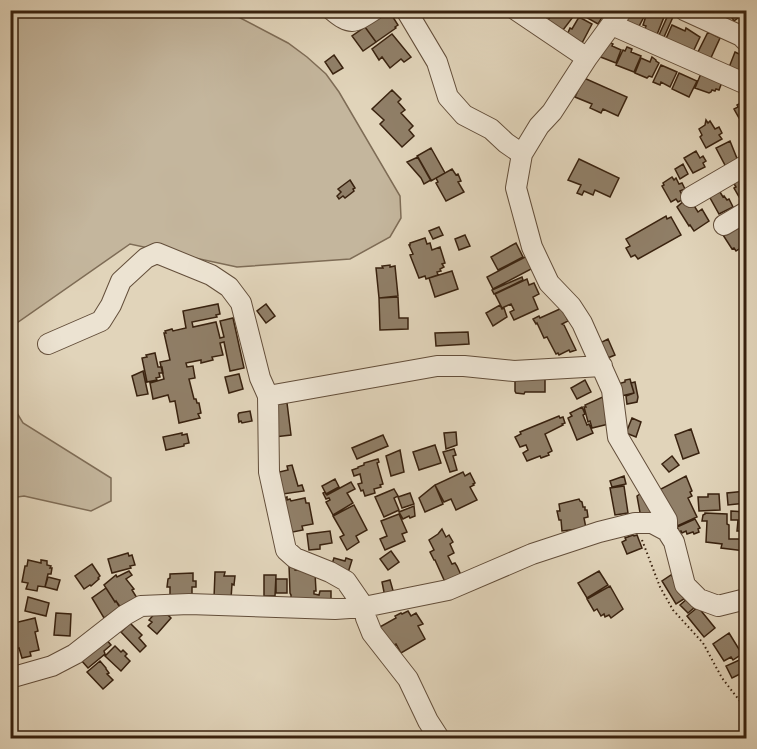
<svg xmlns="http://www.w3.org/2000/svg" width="757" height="749" viewBox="0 0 757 749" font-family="'IM FELL DW Pica',serif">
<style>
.green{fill:#c4b69d;stroke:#7e6c56;stroke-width:1.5}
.building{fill:#907f68;stroke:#39220f;stroke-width:1.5}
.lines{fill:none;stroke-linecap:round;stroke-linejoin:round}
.minor-casing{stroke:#634e3a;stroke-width:22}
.path{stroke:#39220f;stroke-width:2;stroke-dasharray:1.5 3;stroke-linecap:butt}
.minor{stroke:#ece3d2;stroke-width:20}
</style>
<rect width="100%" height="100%" fill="#e1d4ba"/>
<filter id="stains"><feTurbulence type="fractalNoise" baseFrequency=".00333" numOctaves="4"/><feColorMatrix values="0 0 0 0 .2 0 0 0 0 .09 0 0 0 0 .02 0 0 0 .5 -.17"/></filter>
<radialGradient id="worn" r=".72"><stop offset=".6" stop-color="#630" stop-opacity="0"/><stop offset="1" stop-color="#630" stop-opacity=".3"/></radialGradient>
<!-- green -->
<path class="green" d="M11,11H227L288,43L307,57L326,74L339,92L400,196L401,218L390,237L350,259L237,267L130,244L11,327Z
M10,381L11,403L23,423L111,478V501L91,511L24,496L11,498Z"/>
<!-- building -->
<path class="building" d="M555,10H564L573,17L563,30L548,20Z
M587,10H606L598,24L584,16Z
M627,10H641L646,13L637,30L621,22Z
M727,10H746V12L734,21Z
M389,11L398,25L395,27L396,28L376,42L365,27Z
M647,13L659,17L660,15L664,17L656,37L644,32L646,26L643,25Z
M668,15L673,17L664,37L659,35Z
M579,17L592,24L581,45L567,35L570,28L572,29Z
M672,25L685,31L686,28L700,37L692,54L665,41Z
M365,27L376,42L363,51L352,36Z
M708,32L720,38L709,62L696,56Z
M392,34L411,57L404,62L401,59L390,68L382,57L379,60L372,49Z
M605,40L613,44L612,46L621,50L616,63L598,56Z
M627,47L632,49L631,52L641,56L634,72L616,65L623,50L625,51Z
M735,52L741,55L742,52L746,54V73L739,70L737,74L728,70Z
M334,55L343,68L333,74L325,62Z
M652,57L656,60V61L659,63L652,77L649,76L647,78L635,73L641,58L650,62Z
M661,65L677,72L670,87L661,82L660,85L653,82Z
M702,71L722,82L719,90L716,89L715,91L712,90L711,92L709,93L695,88Z
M679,73L697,81L689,97L672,89Z
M584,78L627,97L618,116L603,109L601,113L590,108L592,104L575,97Z
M392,90L401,99L398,102L405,110L401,113L413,126L409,130L414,136L402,147L380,124L384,120L372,109Z
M746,100V118L744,120L742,116L739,118L734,109L738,107L737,105Z
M706,120L708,123L710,121L715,129L719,127L722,133L719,135L722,139L706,148L700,137L702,135L699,129L705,125Z
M730,141L738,161L726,167L716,148Z
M431,148L445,173L431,181L417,156Z
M696,151L700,158L703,156L706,161L703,163L705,167L693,173L684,158Z
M418,157L431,180L424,184L421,178L407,162Z
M579,159L619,178L610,197L595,190L593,195L584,191L582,195L577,193L581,185L568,180Z
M683,164L688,174L680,179L675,169Z
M452,169L456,175L458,174L461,181L458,182L464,192L446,201L436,183L438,182L436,178Z
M743,176L744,178L746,177V200L742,202L734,188L736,187L733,182Z
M672,177L674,180L676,178L679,184L682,183L685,189L680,191L684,199L678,202L676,199L671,202L662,186L664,185L663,183Z
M350,180L355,188L353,189L354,191L345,198L343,196L339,199L337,196L341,192L338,189Z
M716,192L717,193L720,192L723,197L724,196L727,200L729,199L733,207L719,214L709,196Z
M685,200L689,207L693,204L698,212L702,209L709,221L694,231L690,225L689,226L677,207Z
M666,216L667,219L671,217L681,235L638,259L635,255L631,257L626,248L630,246L626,239Z
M738,226L746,240V244L736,251L734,248L732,249L723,235Z
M439,227L443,235L433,239L429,231Z
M465,235L470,246L459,250L455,239Z
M425,238L427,244L430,243L432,250L440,247L445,263L442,264L444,267L440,269L441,271L437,272L438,275L426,279L425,276L419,278L410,255L413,254L409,245H410V243Z
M516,243L523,257L498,270L491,257Z
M529,255L535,267L493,289L487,277Z
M390,265V267L395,266L398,296L379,298L376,268H383L382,266Z
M452,271L458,289L435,297L429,278Z
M522,277L523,280L494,294L492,290Z
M527,279L529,285L534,283L539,294L533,297L538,309L514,320L510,312L514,310L511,304L502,308L495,294Z
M398,297L399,318H408V329L380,330L379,298Z
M218,304L220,314L216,315L217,317L192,322L193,327L216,322L220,338L224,337L220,321L233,318L244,368L230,371L224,342L220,343L223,355L212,357L213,360L201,363V360L186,363L187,367L193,366L195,378L189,379L194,399H196L197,403H199L201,413L198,414L200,418L179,423L175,401L170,402L168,395L153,399L150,383L164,379L160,362L170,360L164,333H166L165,331L172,329L173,331L186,328L183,311Z
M266,304L275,316L266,323L257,311Z
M500,305L502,309L504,308L507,317L493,326L486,313Z
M562,308L568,321L562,324L564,325L576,350L570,352L569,350L559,355L558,353L556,354L547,337L544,338L537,323L536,324L533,319L539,316L540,318Z
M468,332L469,344L436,346L435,333Z
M608,339L615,355L603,360L596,345Z
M155,353L158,367H162L163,373H159L160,377L156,378L157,380L147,382L142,358L147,357L146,355Z
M143,371L148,394L137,396L132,376Z
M239,374L243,389L229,393L225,377Z
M515,374H545V392H525L524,394L516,393L515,391Z
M630,379L634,393L617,397L614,385L625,382V380Z
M585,380L591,392L577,399L571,388Z
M635,382L638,397L637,402L627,404L626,396L634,393L631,383Z
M607,395L613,423L592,428L590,421L588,422L584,407H586L585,405Z
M287,403L291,435L274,437L270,405Z
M582,407L585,414L583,415L587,425L589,424L593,433L577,440L568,418L572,416L570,413Z
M250,411L252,421L242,423L241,421L239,422L238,415L239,413Z
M559,416L560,418L563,417L565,423L562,424L563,425L545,434L552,451L548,453L549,455L541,458L540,456L527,461L523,453L528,450L526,445L520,447L515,437L521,434L520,432Z
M632,418L641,422L636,437L626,433Z
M691,429L699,453L683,459L675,435Z
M456,432L457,445L446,449L444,433Z
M182,433V435L187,434L189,443L184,444V446L166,450L163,437Z
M383,435L388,446L357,459L352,448Z
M435,445L441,463L419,470L413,452Z
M454,449L456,455L453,456L457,470L450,472L443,452Z
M400,450L404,472L391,476L386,456Z
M672,456L679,465L669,472L662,464Z
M378,459L379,462L377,463L383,484L380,485L381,487L374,489L375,493L365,496L363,490L361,491L358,484L362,483L360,474L354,476L352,470L358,468V467L364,465V463Z
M292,465L298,486L302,485L304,491L283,494L275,473L288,470L287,466Z
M463,472L465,476L470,473L475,483L473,484L474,485L470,487L477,500L456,510L451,499L444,502L435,485Z
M624,476L626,484L612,487L610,481Z
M686,476L692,491L690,492L692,496L688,498L697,517L675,527L657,491Z
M335,479L339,487L326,494L322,486Z
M351,482L355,489L347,493L353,503L333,515L326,502L330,500L329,498L326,499L323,493L325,492L327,495Z
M435,485L443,504L425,512L419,498Z
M624,486L628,513L615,515L610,488Z
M394,489L398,496L394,498L399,510L384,517L375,497Z
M746,491V503L728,505L727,493Z
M643,492L654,511L641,518L637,496Z
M410,493L414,504L402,508L398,497Z
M708,494H719L720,510L699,511L698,497H708Z
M287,497V500L290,499L291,501L305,498L306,503H309L313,524L302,526L303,530L288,533L279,499Z
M579,499L580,501L582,502L583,507H585V510H587L588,517L584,518L586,528L562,531L561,520H559L557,511H560L559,504Z
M354,505L367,530L356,536L359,542L347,550L340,537L344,535L333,516Z
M414,506L415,516L410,518L409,516L403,519L399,512Z
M731,511L746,512V531H737L738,520H731Z
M705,513L727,514V524L729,525V539H746L745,551L721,548L722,544L706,542L707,521H702L703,515L705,514Z
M399,514L407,532L402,534L405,541L385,550L380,539L387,536L381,521Z
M695,519L700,528L698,529L699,532L694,534L693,532L687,534L686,531L682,533L681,531L679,532L677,527Z
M442,529L446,537L449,535L453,542L450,544L454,553L448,556L452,564L455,563L457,566L461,575L445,582L435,560H434L430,552L434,550L429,540L438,534Z
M330,531L332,543L320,545V549L309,550L307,534Z
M633,535L634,536L637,535L642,548L627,554L622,542L626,540L625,538Z
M391,551L399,562L388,570L380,559Z
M128,553L129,556L132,555L135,565L130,566L131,568L112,573L108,559Z
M334,558L345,561L346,558L352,560L347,576L330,570Z
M28,560L41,563V560L47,561V565L51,566L50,568H52L51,574H48L45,587L38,586L37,591L26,589L28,583L22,582L25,566H27Z
M92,564L100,576L98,578L99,579L91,586L90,585L84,589L75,576Z
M289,565H295V570L308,571L315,573L316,591H314V594L319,595L320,591H331V599L291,601V595L290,593Z
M129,571L132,575L126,579L134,589L132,590L137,598L121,608L116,601L115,602L104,585L116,575L117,577Z
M599,571L608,585L587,598L578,583Z
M215,572H225L224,576H235L234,585L232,584L231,599L214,598Z
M193,573V581H196V587H192V598H170V587H167L168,579L170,578V574Z
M264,575H276L275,596H264Z
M671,575L672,576L674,575L687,597L676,604L662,581Z
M48,577L60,580L57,590L45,587Z
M276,579H287V593H276Z
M390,580L394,594L385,597L382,582Z
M610,586L623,609L611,618L609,615L605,617L604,614L601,616L597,609L594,611L587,599Z
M106,588L115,602L116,601L120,608L104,618L92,598Z
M28,597L49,603L46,616L25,611Z
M688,598L695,607L688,613L680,605Z
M698,607L715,628L704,637L687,616Z
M157,611H164L171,618L157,634L148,626L152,622L149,620Z
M408,611L411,616L416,613L423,624L418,626L425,639L401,653L396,644L390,647L378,628L396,618L395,616L401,613L402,614Z
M56,613L71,614L70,636L54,635Z
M35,618L38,631L35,632L39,650L30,652L31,656L22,658L19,648L16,649L10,624Z
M130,623L142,635L139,638L146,646L140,652L121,632Z
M729,633L742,654L733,660L731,657L724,661L713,644Z
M105,638L111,645L104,651L105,654L88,668L81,660Z
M115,646L121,652L123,650L127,654L125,656L130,661L121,671L105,656Z
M746,657V674H745L744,672L732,678L726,666Z
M100,661L106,668V669L109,673L107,674L113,680L103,689L87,672Z"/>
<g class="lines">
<!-- minor casing -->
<g class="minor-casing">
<path id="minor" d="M332,10C351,26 354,23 374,10
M406,10L437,62L448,97L464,115L491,129L506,143L522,154
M516,10L587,58
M622,10L587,58L552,112L539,126L522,154L516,188L532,247L549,283L571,306L582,323L612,390L618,437L667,520V531
M684,10L741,36L746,41
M612,25L746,84
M691,197L746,165
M724,225L746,212
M48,344L101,321L111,305L121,281L146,258L157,253L211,275L229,287L241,303L260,378L268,396L269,472L286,550L295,558L330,572L346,581L364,607L366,618L372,633L408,679L428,721L439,738
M268,396L437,366H464L514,371L602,366
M10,678L52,666L75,654L125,615L141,606L189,604L335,609L364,607L448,590L532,554L599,532L635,523H652L667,531L674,542L685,585L699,599L718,606L746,599"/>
</g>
<!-- path -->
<path class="path" d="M642,540L660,587L673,610L703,643L722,678L746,709"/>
<!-- minor -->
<use href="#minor" class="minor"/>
</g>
<!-- margin -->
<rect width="757" height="749" fill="none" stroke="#e1d4ba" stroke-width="36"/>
<rect x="12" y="12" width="733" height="725" fill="none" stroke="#39220f" stroke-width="3"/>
<rect x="18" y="18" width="721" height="713" fill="none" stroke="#39220f" stroke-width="1.5"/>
<rect width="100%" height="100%" filter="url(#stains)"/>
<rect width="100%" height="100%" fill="url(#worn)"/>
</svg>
